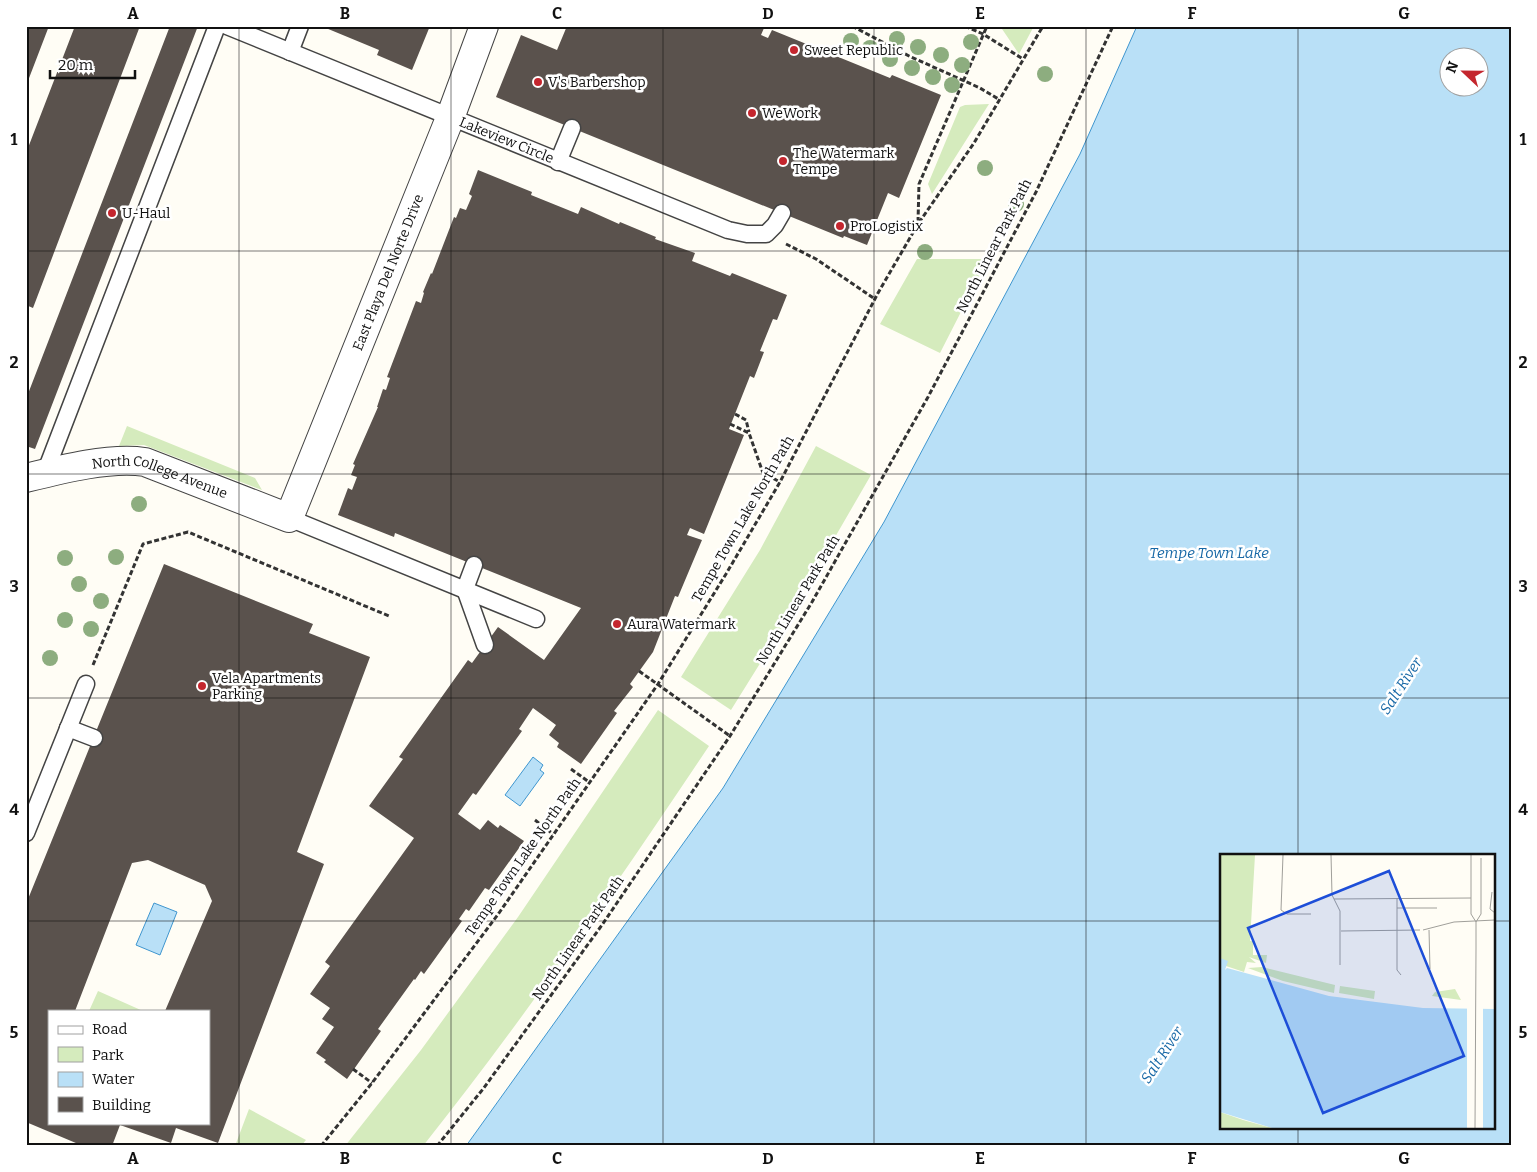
<svg xmlns="http://www.w3.org/2000/svg" width="1537" height="1172" viewBox="0 0 1537 1172" font-family="Bitter,serif">
<style>
.green{fill:#d5ebbd}
.water{fill:#b9e0f7;stroke:#3f96cf;fill-rule:evenodd}
.building{fill:#5a524d;fill-rule:evenodd}
.lines{fill:none;stroke-linecap:round;stroke-linejoin:round}
.service-casing{stroke:#444;stroke-width:19}
.minor-casing{stroke:#444;stroke-width:30}
.path{stroke:#333;stroke-width:3;stroke-dasharray:5 2.5;stroke-linecap:butt}
.service{stroke:#fff;stroke-width:16}
.minor{stroke:#fff;stroke-width:28}
.tree{fill:#8dad7f}
.grid{fill:none;stroke:#111;stroke-width:1;stroke-opacity:0.55}
.poi-dot{fill:#c4262e;stroke:#fff;stroke-width:2}
.labels{text-anchor:middle;dominant-baseline:central;stroke-width:5;stroke-linejoin:round;paint-order:stroke}
.poi-label{font-size:14px;fill:#111;stroke:#fff;text-anchor:start}
.street-label{font-size:14px;fill:#111;stroke:#fff}
.water-label{font-size:15px;font-style:italic;fill:#1768a6;stroke:#fff}
.inset-road{fill:none;stroke:#a09f9a;stroke-width:1}
.view{fill:#1d4ed8;fill-opacity:0.15;stroke:#1d4ed8;stroke-width:2.5}
.inset-edge{fill:none;stroke:#111;stroke-width:2.5}
.neatline{fill:none;stroke:#111;stroke-width:2}
.grid-label{font-size:16px;text-anchor:middle;font-weight:bold;fill:#111}
</style>
<rect width="100%" height="100%" fill="#fffdf5"/>
<!-- green -->
<path class="green" d="M1000,26H1034L1019,54Z
M989,104L932,194L928,184L960,107L965,105Z
M917,259H988L940,353L880,324Z
M127,426L255,478L262,490L144,445L119,446Z
M816,446L871,475L787,620L731,710L681,677L760,550Z
M658,710L709,746C618,882 525,1018 423,1146H345L421,1050L518,917Z
M98,991L143,1011H89Z
M249,1109L306,1140L301,1146H235Z"/>
<!-- water -->
<path class="water" d="M1137,26H1511V1146H466L723,788L884,522L1080,154ZM1450,58H1480V88H1450ZM1221,856H1493V1128H1221Z
M533,757L543,765L540,770L544,773L520,806L505,795Z
M154,903L177,912L160,955L136,945Z"/>
<!-- building -->
<path class="building" d="M26,26H49L26,86Z
M75,26H140L33,308L26,305V153Z
M170,26H198L35,449L26,446V399Z
M321,26H430L412,70L377,55L379,50Z
M567,26H759L764,28L761,35L768,38L772,30L890,78L892,75L941,95L899,198L888,193L867,245L844,236L843,238L496,97L521,35L557,50Z
M478,170L532,192L531,195L578,214L581,207L619,224L620,222L656,237L655,239L695,253L692,261L730,276L732,273L787,295L777,320L773,319L760,351L764,352L754,378L750,376L729,429L744,435L704,534L690,528L687,535L702,540L678,597L675,596L653,652L630,684L633,687L614,711L617,713L581,764L557,747L559,743L549,735L556,725L533,708L519,729L522,731L476,795L473,793L458,814L480,830L488,820L498,828L500,825L524,841L489,890L485,888L469,911L466,909L459,919L462,921L424,974L421,971L415,980L414,979L378,1029L381,1031L347,1079L324,1062L326,1060L316,1053L334,1027L322,1019L330,1008L310,994L330,966L325,962L414,838L369,806L403,759L399,757L468,660L472,663L498,627L544,660L581,608L395,533L394,537L338,515L348,488L352,490L357,477L351,475L355,465L353,464L378,407H377L383,389L386,390L390,378L387,377L416,301L421,303L424,293L423,292L431,273L432,274L454,217L456,218L460,208L466,210L472,196L469,194Z
M164,564L313,624L309,633L370,657L297,852L324,864L218,1143L176,1128L171,1143L120,1125L112,1146H83L26,1122V904ZM148,860L205,885L212,901L165,1011H209V1123H49V1011H75L132,863Z"/>
<g class="lines">
<!-- service casing -->
<g class="service-casing">
<g id="service">
<path id="s1" d="M227,26L728,230L747,234H766L775,225L782,213"/>
<path d="M290,52L300,26"/>
<path d="M558,162L572,128"/>
<path d="M45,473L217,26"/>
<path d="M289,518L536,619"/>
<path d="M474,565L465,589L485,645"/>
<path d="M68,728L94,738"/>
<path d="M26,833L86,684"/>
</g>
</g>
<!-- minor casing -->
<g class="minor-casing">
<g id="minor">
<path id="s2" d="M26,478C62,469 109,457 145,462L289,518L450,118L484,26"/>
</g>
</g>
<!-- path -->
<path class="path" d="M852,26L909,56L980,88L1000,100
M965,26L983,34L1023,59
M918,222L919,184L987,26
M786,244L816,259L875,299
M735,414L746,420L749,432
M730,424L749,433L763,473L780,482
M93,665L143,544L188,532L389,616
M639,671L730,736
M571,769L589,782
M535,820L553,834
M353,1069L372,1083
M321,1146L372,1083L499,913L658,684L726,574L780,482L878,293L918,224L974,143L1043,26
M437,1146L483,1089L602,925L730,736L812,602L928,397L1036,192L1113,26"/>
<!-- service -->
<use href="#service" class="service"/>
<!-- minor -->
<use href="#minor" class="minor"/>
</g>
<!-- trees -->
<g class="tree">
<circle cx="897" cy="39" r="8"/>
<circle cx="851" cy="41" r="8"/>
<circle cx="971" cy="42" r="8"/>
<circle cx="918" cy="47" r="8"/>
<circle cx="870" cy="48" r="8"/>
<circle cx="941" cy="55" r="8"/>
<circle cx="890" cy="59" r="8"/>
<circle cx="962" cy="65" r="8"/>
<circle cx="912" cy="68" r="8"/>
<circle cx="1045" cy="74" r="8"/>
<circle cx="933" cy="77" r="8"/>
<circle cx="952" cy="85" r="8"/>
<circle cx="985" cy="168" r="8"/>
<circle cx="1016" cy="204" r="8"/>
<circle cx="925" cy="252" r="8"/>
<circle cx="139" cy="504" r="8"/>
<circle cx="116" cy="557" r="8"/>
<circle cx="65" cy="558" r="8"/>
<circle cx="79" cy="584" r="8"/>
<circle cx="101" cy="601" r="8"/>
<circle cx="65" cy="620" r="8"/>
<circle cx="91" cy="629" r="8"/>
<circle cx="50" cy="658" r="8"/>
</g>
<!-- grid -->
<path class="grid" d="M239,26V1146M451,26V1146M663,26V1146M874,26V1146M1086,26V1146M1298,26V856M26,251H1511M26,474H1511M26,698H1511M26,921H1221M1493,921H1511M1298,1128V1146"/>
<!-- markers -->
<g class="poi-dot">
<circle cx="794" cy="50" r="5"/>
<circle cx="538" cy="82" r="5"/>
<circle cx="752" cy="113" r="5"/>
<circle cx="783" cy="161" r="5"/>
<circle cx="112" cy="213" r="5"/>
<circle cx="840" cy="226" r="5"/>
<circle cx="617" cy="624" r="5"/>
<circle cx="202" cy="686" r="5"/>
</g>
<g class="labels">
<!-- poi labels -->
<g class="poi-label">
<text x="804" y="50">Sweet Republic</text>
<text x="548" y="82">V's Barbershop</text>
<text x="762" y="113">WeWork</text>
<text x="793" y="153">The Watermark<tspan x="793" dy="16">Tempe</tspan></text>
<text x="122" y="213">U-Haul</text>
<text x="850" y="226">ProLogistix</text>
<text x="627" y="624">Aura Watermark</text>
<text x="212" y="678">Vela Apartments<tspan x="212" dy="16">Parking</tspan></text>
</g>
<!-- street labels -->
<g class="street-label">
<text stroke="none"><textPath href="#s1" startOffset="302">Lakeview Circle</textPath></text>
<text transform="translate(994 246) rotate(-63)">North Linear Park Path</text>
<text stroke="none"><textPath href="#s2" startOffset="540">East Playa Del Norte Drive</textPath></text>
<text stroke="none"><textPath href="#s2" startOffset="138">North College Avenue</textPath></text>
<text transform="translate(743 519) rotate(-60)">Tempe Town Lake North Path</text>
<text transform="translate(798 600) rotate(-59)">North Linear Park Path</text>
<text transform="translate(523 857) rotate(-55)">Tempe Town Lake North Path</text>
<text transform="translate(578 938) rotate(-55)">North Linear Park Path</text>
</g>
<!-- water labels -->
<g class="water-label">
<text x="1209" y="553">Tempe Town Lake</text>
<text transform="translate(1401 686) rotate(-57)">Salt River</text>
<text transform="translate(1162 1055) rotate(-57)">Salt River</text>
</g>
</g>
<!-- overview -->
<g transform="translate(1220 854)">
<rect width="275" height="275" fill="#fffdf5"/>
<path d="M0,1H35L30,87H33V101H47L46,109L29,103L36,109L27,108L24,118L0,110ZM42,113L115,131L114,139L63,127L28,114ZM120,132L155,137L154,145L119,139ZM235,135L241,146L212,142L215,138ZM0,258L23,266L52,274H0Z" fill="#d5ebbd"/>
<path d="M0,104L8,107L5,116L7,114L109,142L203,154L275,155V274H52L0,258Z" fill="#b9e0f7"/>
<path d="M247,153H263V274H247Z" fill="#fffdf5"/>
<path class="inset-road" d="M63,1L61,56L67,60H91M111,1L112,41L120,57V111M251,1V60L256,68M272,38L270,55L275,59M177,44V116L181,121M114,45L251,44M177,54H217M203,76L234,68L275,66M209,76L210,115M121,77L200,76M255,274L256,95V68L261,60V4"/>
<path class="view" d="M169,17L244,202L103,259L28,74Z"/>
<rect width="275" height="275" class="inset-edge"/>
</g>
<!-- border -->
<rect width="1537" height="1172" fill="none" stroke="#ffffff" stroke-width="55"/>
<!-- legend -->
<rect x="48" y="1010" width="162" height="115" fill="#ffffff" stroke="#a0a0a0"/>
<rect x="58" y="1026" width="25" height="8" fill="#ffffff" stroke="#a0a0a0"/>
<text x="92" y="1034" font-size="15" fill="#111111">Road</text>
<rect x="58" y="1047" width="25" height="15" fill="#d5ebbd" stroke="#a0a0a0"/>
<text x="92" y="1060" font-size="15" fill="#111111">Park</text>
<rect x="58" y="1072" width="25" height="15" fill="#b9e0f7" stroke="#a0a0a0"/>
<text x="92" y="1084" font-size="15" fill="#111111">Water</text>
<rect x="58" y="1097" width="25" height="15" fill="#5a524d" stroke="#a0a0a0"/>
<text x="92" y="1110" font-size="15" fill="#111111">Building</text>
<!-- north arrow -->
<g transform="translate(1464 72) rotate(292)"><circle r="24" fill="#ffffff" stroke="#a0a0a0"/>
<path d="M0-4L9 19L0 12L-9 19Z" fill="#c4262e"/>
<text y="-8" font-size="14" font-weight="bold" text-anchor="middle" fill="#111111">N</text>
</g>
<!-- scale -->
<path d="M50 70v8h85v-8" fill="none" stroke="#111111" stroke-width="2.5"/>
<text x="58" y="70" font-size="15" fill="#111111" stroke="#ffffff" stroke-width="4" paint-order="stroke">20 m</text>
<rect x="28" y="28" width="1482" height="1116" class="neatline"/>
<g class="grid-label">
<text x="133" y="19">A</text>
<text x="345" y="19">B</text>
<text x="557" y="19">C</text>
<text x="768" y="19">D</text>
<text x="980" y="19">E</text>
<text x="1192" y="19">F</text>
<text x="1404" y="19">G</text>
<text x="14" y="145">1</text>
<text x="1523" y="145">1</text>
<text x="14" y="368">2</text>
<text x="1523" y="368">2</text>
<text x="14" y="592">3</text>
<text x="1523" y="592">3</text>
<text x="14" y="815">4</text>
<text x="1523" y="815">4</text>
<text x="14" y="1038">5</text>
<text x="1523" y="1038">5</text>
<text x="133" y="1164">A</text>
<text x="345" y="1164">B</text>
<text x="557" y="1164">C</text>
<text x="768" y="1164">D</text>
<text x="980" y="1164">E</text>
<text x="1192" y="1164">F</text>
<text x="1404" y="1164">G</text>
</g>
</svg>
